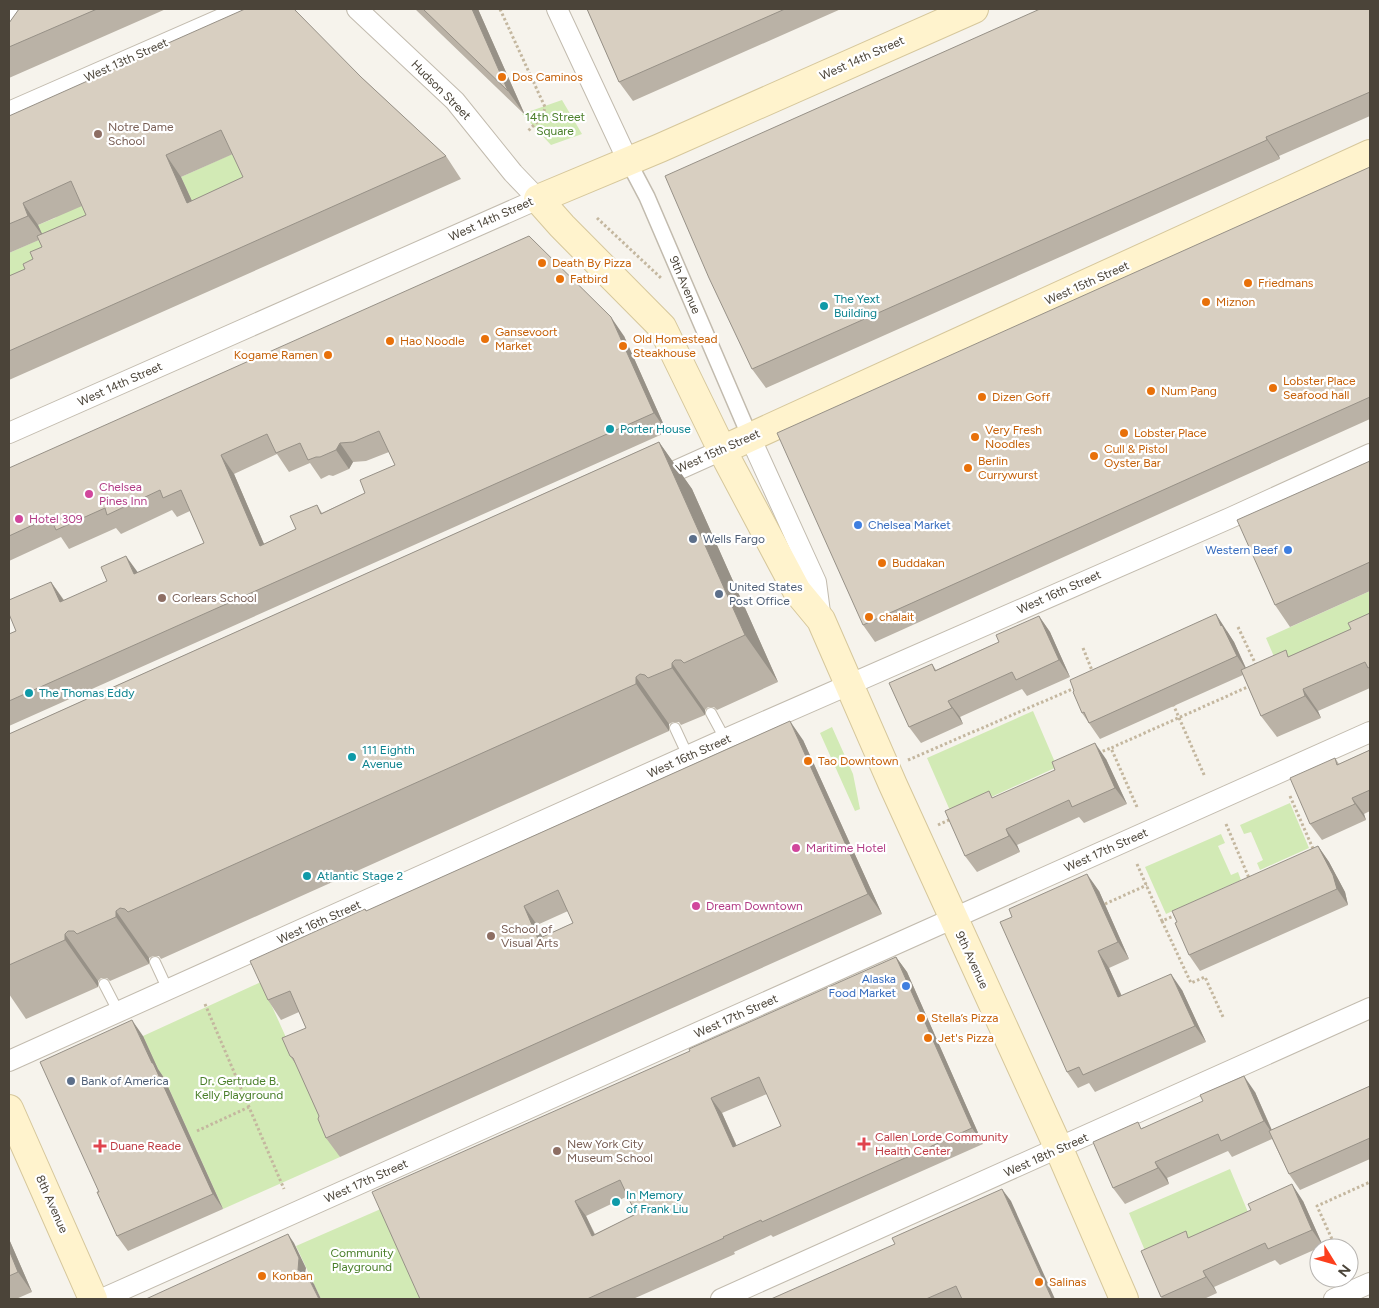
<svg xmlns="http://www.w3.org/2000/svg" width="1379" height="1308" viewBox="0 0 1379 1308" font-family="Figtree,sans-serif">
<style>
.green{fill:#d2eab5}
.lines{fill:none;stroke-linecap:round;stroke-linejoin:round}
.service-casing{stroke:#c2bbae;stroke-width:12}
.pedestrian-casing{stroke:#c2bbae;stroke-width:18}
.minor-casing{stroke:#c2bbae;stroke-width:22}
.secondary-casing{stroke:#d6c79b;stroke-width:30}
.path{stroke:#c4b79f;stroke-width:3;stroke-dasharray:2.5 2.5;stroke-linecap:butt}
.service{stroke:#fff;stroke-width:10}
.pedestrian{stroke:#fff;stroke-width:15}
.minor{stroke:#fff;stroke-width:20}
.secondary{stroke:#fff3cd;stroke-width:28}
.wall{fill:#bab2a6;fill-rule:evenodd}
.shaded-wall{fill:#979187}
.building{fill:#d8cfc1;stroke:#979187;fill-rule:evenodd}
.food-dot{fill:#e8710a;stroke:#fff;stroke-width:2}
.education-dot{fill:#8d6e63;stroke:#fff;stroke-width:2}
.culture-dot{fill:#0f9aa8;stroke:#fff;stroke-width:2}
.hotel-dot{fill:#d1479c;stroke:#fff;stroke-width:2}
.shop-dot{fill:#3f7fe0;stroke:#fff;stroke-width:2}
.service-dot{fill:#5c6f8a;stroke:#fff;stroke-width:2}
.health-dot{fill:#e0444e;stroke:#fff;stroke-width:2}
.labels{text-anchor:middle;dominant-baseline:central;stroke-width:4.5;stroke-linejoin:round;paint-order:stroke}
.street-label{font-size:12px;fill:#4b4439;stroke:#fff}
.food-label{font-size:12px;fill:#c56008;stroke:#fff;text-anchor:start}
.park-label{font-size:12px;fill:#4a7f2a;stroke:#fff}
.education-label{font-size:12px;fill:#785e54;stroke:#fff;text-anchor:start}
.culture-label{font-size:12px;fill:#0d838f;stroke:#fff;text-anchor:start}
.hotel-label{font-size:12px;fill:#b23c85;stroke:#fff;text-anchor:start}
.shop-label{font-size:12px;fill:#366cbe;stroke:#fff;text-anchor:end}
.service-label{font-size:12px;fill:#4e5e75;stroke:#fff;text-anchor:start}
.health-label{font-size:12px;fill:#be3a42;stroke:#fff;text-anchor:start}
</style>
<rect width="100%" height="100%" fill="#f6f3ec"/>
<!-- green -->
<path class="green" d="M562,100L582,134L551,145L522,114Z
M241,150L263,206L202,224L181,177Z
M85,187L107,251L9,311V253L43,238L38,225L55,218Z
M1370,591V641L1284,680L1266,638Z
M1033,711L1057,767L952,815L927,758Z
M832,727L853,774L860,809L855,811L820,733Z
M1290,803L1309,848L1260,870L1257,863L1263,860L1251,832L1244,834L1240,825Z
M1221,834L1225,843L1218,846L1231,875L1238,872L1241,880L1166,914L1145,867Z
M261,982L340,1157L223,1209L164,1078L162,1079L143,1036Z
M1230,1169L1250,1217L1149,1260L1129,1213Z
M383,1208L424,1299H321L296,1246Z"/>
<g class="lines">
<!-- service casing -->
<g class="service-casing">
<path id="service" d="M711,713L725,739
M675,728L688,756
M155,962L168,990
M104,984L119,1013"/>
</g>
<!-- pedestrian casing -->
<g class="pedestrian-casing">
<path id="pedestrian" d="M628,161L647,197L750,437"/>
</g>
<!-- minor casing -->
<g class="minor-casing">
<path id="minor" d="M557,9L628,161
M9,15L13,9
M9,112L244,9
M9,433L538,199L513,173L455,101L357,9
M750,437L816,582L821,620
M653,481L722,450
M9,1061L725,739L1230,518L1370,454
M102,1299L1370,732
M721,1299L1370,1008
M1334,1299L1370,1283"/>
</g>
<!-- secondary casing -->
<g class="secondary-casing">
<path id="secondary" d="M974,9L660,148L538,199L562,226L662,327L722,450L797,591L821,620L893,785L1059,1149L1124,1299
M722,450L1370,154
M9,1109L93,1299"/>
</g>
<!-- path -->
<path class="path" d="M500,9L545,107L543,116L528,131
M597,218L661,278
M1238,627L1257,667
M1083,648L1093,673
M1173,704L1205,777
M1098,753L1111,748
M908,760L1077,687
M1290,796L1314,851
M1137,807L1111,748L1252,685
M1226,824L1249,878
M938,825L953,818
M1137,864L1162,921L1176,915
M1105,904L1147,885
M1162,921L1191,983L1205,977L1223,1017
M205,1004L284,1189
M197,1131L249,1107
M1336,1248L1317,1206L1370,1182"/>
<!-- service -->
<use href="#service" class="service"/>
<!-- pedestrian -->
<use href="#pedestrian" class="pedestrian"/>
<!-- minor -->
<use href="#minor" class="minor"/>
<!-- secondary -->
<use href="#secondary" class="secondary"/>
</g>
<!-- wall -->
<path class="wall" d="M19,9H166L9,78V23Z
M415,9H478L525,115Z
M587,9H841L633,101L619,82Z
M1370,9V116L1279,156L1280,159L766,388L752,369Z
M361,77L446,156L461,179L9,380V276L25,269L42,247L39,240L9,253V116ZM233,154L243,177L192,201L181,177ZM82,206L86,215L42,234L38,225Z
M1370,167V419L875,642L863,625Z
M624,336L667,432L9,726V634L16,631L51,582L64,600L138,573L204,543L190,511L177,517L172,510L121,534L116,528L69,549L61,537L9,561V468ZM389,452L395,465L365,493L322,513L317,505L296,529L264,544L234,474L277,454L289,472L310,463L321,479L329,475L333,476L349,469L353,462L366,461Z
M659,442L692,489L778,682L717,710L714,707H708L705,710V715L681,725L679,722H673L669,724V731L161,959L159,956H153L149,958V964L110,981L107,978H101L98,981V987L26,1019L9,994V734Z
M1370,461V591L1290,627L1275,605Z
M1370,613V688L1318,711L1321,718L1277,737L1261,716L1243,675L1100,739L1082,713L1227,631L1234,642L1246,668L1290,656L1351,629Z
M1039,616L1050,632L1070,677L1027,696L1022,689L960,717L963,724L921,743L909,727L932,664L936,670L999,642Z
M803,740L882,914L340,1157L326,1138L319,1116L297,1066L290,1056L306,1028L299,1012L281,1020L268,1000L365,909L367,911ZM568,911L573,923L542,937L537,925Z
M1370,750V811L1364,814L1366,820L1322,840L1310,824L1335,758L1339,764Z
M1106,759L1127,804L1084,823L1079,817L1017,845L1020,852L977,872L965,856L993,798Z
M1318,846L1329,862L1345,892L1348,905L1200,971L1189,955Z
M1099,891L1129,959L1109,968L1122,996L1182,990L1206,1042L1095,1092L1089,1083L1078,1088L1067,1072Z
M896,957L907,972L983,1144L773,1237L771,1235L734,1252L735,1254L633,1299H420L690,1051ZM767,1094L781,1126L737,1146L722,1113ZM628,1196L636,1214L595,1234L586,1216Z
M143,1036L158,1069L164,1078L223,1209L128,1251L117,1236L99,1192Z
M1370,1086V1159L1300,1190L1289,1174L1272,1139L1232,1157L1228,1151L1167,1178L1169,1184L1125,1204L1113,1188L1142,1128L1255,1092L1272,1130Z
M1011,1201L962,1299H771Z
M1303,1201L1323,1246L1280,1265L1275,1260L1214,1287L1217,1293L1204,1299H1163L1161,1297L1190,1237Z
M9,1239L32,1292L16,1299H9Z"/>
<!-- shaded-wall -->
<path class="shaded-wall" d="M472,9H478L525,115L508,91Z
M1266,137L1279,156L1280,159L1267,140Z
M166,155L181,177L203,225L187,203Z
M23,203L38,225L44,238L28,216Z
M611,317L624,336L667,432L654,413Z
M659,442L692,489L778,682L745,635Z
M340,443L353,462L349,469L336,450Z
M221,455L234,474L273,565L260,546Z
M126,556L139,574H134Z
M51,582L64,601L60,602Z
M1216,614L1234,642L1248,673L1237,656L1221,626Z
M1039,616L1050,632L1070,677L1059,660Z
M672,663L705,710V715L672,668Z
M636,677L669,724V731L636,684Z
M1303,689L1318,711L1321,718L1305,696Z
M948,701L960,717L963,724L952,708Z
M790,721L803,740L882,914L868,894Z
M1095,743L1106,759L1127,804L1115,788Z
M1352,798L1364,814L1366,820L1355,804Z
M1006,829L1017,845L1020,852L1009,836Z
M1318,846L1329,862L1345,892L1348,905L1337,889Z
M1087,874L1099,891L1129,959L1118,942Z
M524,906L537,925L552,958L538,939Z
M116,911L149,958V964L116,917Z
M65,934L98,981V987L65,940Z
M1098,951L1109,968L1129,1013L1118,997Z
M896,957L907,972L983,1144L972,1128Z
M1171,974L1182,990L1206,1042L1195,1026Z
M132,1020L143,1036L158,1069L164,1078L223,1209L213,1194Z
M1244,1076L1255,1092L1275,1138L1264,1121Z
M711,1098L722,1113L744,1163L733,1147Z
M1155,1162L1167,1178L1169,1184L1158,1168Z
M1292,1184L1303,1201L1323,1246L1312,1230Z
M1002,1189L1011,1201L1055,1299H1052Z
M575,1201L586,1216L602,1251L592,1236Z
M288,1234L294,1243L306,1268L304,1279L298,1270Z
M9,1239L32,1292L18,1272L9,1250Z
M1203,1271L1214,1287L1217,1293L1206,1277Z
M307,1275L314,1284L321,1299H319Z"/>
<!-- building -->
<path class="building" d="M19,9H97L9,47V23Z
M245,9H294L361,77L446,156L9,351V276L25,269L23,264L33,259L30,252L42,247L37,236L86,215L71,181L23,203L28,216L9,224V116L130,62V60ZM221,130L243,177L187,203L166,155Z
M423,9H472L508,91Z
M587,9H785L619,82Z
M1040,9H1370V92L1266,137L1267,140L752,369L709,278L665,176Z
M1370,167V397L863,625L777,433Z
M529,236L611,317L654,413L9,701V634L16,631L9,614V600L51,582L60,602L107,581L101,567L126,556L134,574L204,543L181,490L163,498L160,490L107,515L105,508L56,530L50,517L9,536V468ZM379,431L395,465L360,480L365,493L321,514L317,505L290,516L296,529L260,546L221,455L267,434L276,453L300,443L308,460L316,457H320L336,450L340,443L353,442Z
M659,442L745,635L684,663L681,660H675L672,663V668L648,678L645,675L640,674L636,677V684L128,912L125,909L120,908L116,911V917L77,934L74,931H68L65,934V940L9,965V734Z
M1370,461V562L1275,605L1237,520Z
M1370,613V667L1368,668L1365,662L1303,689L1305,696L1261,716L1241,670L1286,650L1288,657L1351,629L1348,623Z
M1216,614L1221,626L1222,625L1237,656L1089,723L1084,712L1082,713L1073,692L1074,691L1070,680Z
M1039,616L1059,660L1016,680L1012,672L948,701L952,708L909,727L889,683L932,664L935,671L999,642L996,635Z
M790,721L868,894L326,1138L318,1119L319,1116L293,1058L290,1056L282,1038L306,1028L290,991L268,1000L250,961L365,909L366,911ZM558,890L573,923L538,939L524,906Z
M1095,743L1115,788L1072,807L1069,800L1006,829L1009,836L965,856L945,811L989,791L992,798L1055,770L1052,762Z
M1370,750V790L1352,798L1355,804L1310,824L1290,778L1335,758L1337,765Z
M1318,846L1333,875L1337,889L1189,955L1175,923L1177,922L1172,911Z
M1087,874L1118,942L1098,951L1118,997L1171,974L1195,1026L1083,1075L1079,1067L1067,1072L1000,922L1012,917L1009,909Z
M896,957L972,1128L762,1222L761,1220L723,1237L724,1238L587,1299H420L372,1192L690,1051L689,1049ZM759,1077L781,1126L733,1147L711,1098ZM620,1180L636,1214L592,1236L575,1201Z
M132,1020L152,1063H153L213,1194L117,1236L97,1192H99L40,1062Z
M1244,1076L1264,1121L1221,1141L1218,1134L1155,1162L1158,1168L1113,1188L1093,1142L1138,1122L1141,1129L1203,1101L1200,1095Z
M1370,1086V1138L1289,1174L1269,1131Z
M1292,1184L1312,1230L1268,1249L1265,1243L1203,1271L1206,1277L1161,1297L1141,1251L1186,1231L1188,1238L1251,1210L1248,1204Z
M1002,1189L1052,1299H962L956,1286L926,1299H771L895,1244L892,1238Z
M288,1234L299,1258L298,1270L307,1275L319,1299H146Z
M9,1250L18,1272L9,1276Z"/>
<!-- markers -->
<g class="food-dot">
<circle cx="502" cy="77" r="5"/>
<circle cx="542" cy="263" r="5"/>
<circle cx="560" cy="279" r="5"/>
<circle cx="1248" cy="283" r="5"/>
<circle cx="1206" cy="302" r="5"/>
<circle cx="485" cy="339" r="5"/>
<circle cx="390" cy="341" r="5"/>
<circle cx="623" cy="346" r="5"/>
<circle cx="328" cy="355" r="5"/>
<circle cx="1273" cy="388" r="5"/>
<circle cx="1151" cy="391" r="5"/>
<circle cx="982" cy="397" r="5"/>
<circle cx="1124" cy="433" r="5"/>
<circle cx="975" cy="437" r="5"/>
<circle cx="1094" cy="456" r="5"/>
<circle cx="968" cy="468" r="5"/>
<circle cx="882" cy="563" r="5"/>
<circle cx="869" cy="617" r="5"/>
<circle cx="808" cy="761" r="5"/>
<circle cx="921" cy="1018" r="5"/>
<circle cx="928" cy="1038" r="5"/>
<circle cx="262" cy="1276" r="5"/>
<circle cx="1039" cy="1282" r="5"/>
</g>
<g class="education-dot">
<circle cx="98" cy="134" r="5"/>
<circle cx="162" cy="598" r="5"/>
<circle cx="491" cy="936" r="5"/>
<circle cx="557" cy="1151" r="5"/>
</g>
<g class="culture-dot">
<circle cx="824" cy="306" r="5"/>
<circle cx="610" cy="429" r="5"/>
<circle cx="29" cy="693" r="5"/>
<circle cx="352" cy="757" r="5"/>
<circle cx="307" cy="876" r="5"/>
<circle cx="616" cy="1202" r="5"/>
</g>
<g class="hotel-dot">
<circle cx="89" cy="494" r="5"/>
<circle cx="19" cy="519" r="5"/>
<circle cx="796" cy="848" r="5"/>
<circle cx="696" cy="906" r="5"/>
</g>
<g class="shop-dot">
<circle cx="858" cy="525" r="5"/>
<circle cx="1288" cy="550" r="5"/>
<circle cx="906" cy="986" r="5"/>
</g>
<g class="service-dot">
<circle cx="693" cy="539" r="5"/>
<circle cx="719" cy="594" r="5"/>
<circle cx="71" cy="1081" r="5"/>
</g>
<g class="health-dot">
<path d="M861.5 1136.5h5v5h5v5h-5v5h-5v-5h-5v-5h5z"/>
<path d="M97.5 1138.5h5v5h5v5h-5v5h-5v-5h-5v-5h5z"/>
</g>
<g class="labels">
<!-- street labels -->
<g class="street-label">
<text transform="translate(862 58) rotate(-24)">West 14th Street</text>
<text transform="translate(126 60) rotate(-24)">West 13th Street</text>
<text transform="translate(441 90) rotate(45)">Hudson Street</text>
<text transform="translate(491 219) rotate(-24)">West 14th Street</text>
<text transform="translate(1087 283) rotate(-24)">West 15th Street</text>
<text transform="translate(685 285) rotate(67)">9th Avenue</text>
<text transform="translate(120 384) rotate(-24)">West 14th Street</text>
<text transform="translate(718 451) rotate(-24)">West 15th Street</text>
<text transform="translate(1059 592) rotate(-24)">West 16th Street</text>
<text transform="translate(689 756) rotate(-24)">West 16th Street</text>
<text transform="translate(1106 850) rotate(-24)">West 17th Street</text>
<text transform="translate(319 922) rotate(-24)">West 16th Street</text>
<text transform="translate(972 960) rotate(65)">9th Avenue</text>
<text transform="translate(736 1016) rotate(-24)">West 17th Street</text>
<text transform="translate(1046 1155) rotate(-24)">West 18th Street</text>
<text transform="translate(366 1181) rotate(-24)">West 17th Street</text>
<text transform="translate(52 1204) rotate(66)">8th Avenue</text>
</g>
<!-- food labels -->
<g class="food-label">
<text x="512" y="77">Dos Caminos</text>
<text x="552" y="263">Death By Pizza</text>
<text x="570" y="279">Fatbird</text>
<text x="1258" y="283">Friedmans</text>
<text x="1216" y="302">Miznon</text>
<text x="495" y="332">Gansevoort<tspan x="495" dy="14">Market</tspan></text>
<text x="633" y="339">Old Homestead<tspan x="633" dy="14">Steakhouse</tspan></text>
<text x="400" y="341">Hao Noodle</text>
<text x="318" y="355" text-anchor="end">Kogame Ramen</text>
<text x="1283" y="381">Lobster Place<tspan x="1283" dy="14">Seafood hall</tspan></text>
<text x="1161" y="391">Num Pang</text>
<text x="992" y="397">Dizen Goff</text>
<text x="985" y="430">Very Fresh<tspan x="985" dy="14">Noodles</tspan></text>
<text x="1134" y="433">Lobster Place</text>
<text x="1104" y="449">Cull &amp; Pistol<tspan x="1104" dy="14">Oyster Bar</tspan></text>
<text x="978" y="461">Berlin<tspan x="978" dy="14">Currywurst</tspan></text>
<text x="892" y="563">Buddakan</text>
<text x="879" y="617">chalait</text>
<text x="818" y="761">Tao Downtown</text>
<text x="931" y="1018">Stella’s Pizza</text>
<text x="938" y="1038">Jet's Pizza</text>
<text x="272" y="1276">Konban</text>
<text x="1049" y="1282">Salinas</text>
</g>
<!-- park labels -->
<g class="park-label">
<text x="555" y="117">14th Street<tspan x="555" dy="14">Square</tspan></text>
<text x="239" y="1081">Dr. Gertrude B.<tspan x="239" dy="14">Kelly Playground</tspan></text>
<text x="362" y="1253">Community<tspan x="362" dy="14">Playground</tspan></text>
</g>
<!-- education labels -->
<g class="education-label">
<text x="108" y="127">Notre Dame<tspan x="108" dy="14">School</tspan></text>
<text x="172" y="598">Corlears School</text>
<text x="501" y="929">School of<tspan x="501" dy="14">Visual Arts</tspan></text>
<text x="567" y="1144">New York City<tspan x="567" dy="14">Museum School</tspan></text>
</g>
<!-- culture labels -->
<g class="culture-label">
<text x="834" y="299">The Yext<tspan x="834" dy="14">Building</tspan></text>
<text x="620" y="429">Porter House</text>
<text x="39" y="693">The Thomas Eddy</text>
<text x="362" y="750">111 Eighth<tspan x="362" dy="14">Avenue</tspan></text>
<text x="317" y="876">Atlantic Stage 2</text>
<text x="626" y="1195">In Memory<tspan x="626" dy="14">of Frank Liu</tspan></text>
</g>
<!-- hotel labels -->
<g class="hotel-label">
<text x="99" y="487">Chelsea<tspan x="99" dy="14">Pines Inn</tspan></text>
<text x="29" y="519">Hotel 309</text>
<text x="806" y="848">Maritime Hotel</text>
<text x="706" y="906">Dream Downtown</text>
</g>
<!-- shop labels -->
<g class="shop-label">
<text x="868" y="525" text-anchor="start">Chelsea Market</text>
<text x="1278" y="550">Western Beef</text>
<text x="896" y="979">Alaska<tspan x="896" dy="14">Food Market</tspan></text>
</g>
<!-- service labels -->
<g class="service-label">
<text x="703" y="539">Wells Fargo</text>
<text x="729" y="587">United States<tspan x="729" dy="14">Post Office</tspan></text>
<text x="81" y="1081">Bank of America</text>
</g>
<!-- health labels -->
<g class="health-label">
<text x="875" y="1137">Callen Lorde Community<tspan x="875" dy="14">Health Center</tspan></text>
<text x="110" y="1146">Duane Reade</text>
</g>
</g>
<!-- border -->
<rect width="1379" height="1308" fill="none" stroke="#4b4439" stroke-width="20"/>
<!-- north arrow -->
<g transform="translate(1334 1263) rotate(127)"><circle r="24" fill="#ffffff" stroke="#b7b4b0"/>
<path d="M0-4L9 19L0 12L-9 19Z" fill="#fc3f1d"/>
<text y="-8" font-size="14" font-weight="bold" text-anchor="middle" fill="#4b4439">N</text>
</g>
</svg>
